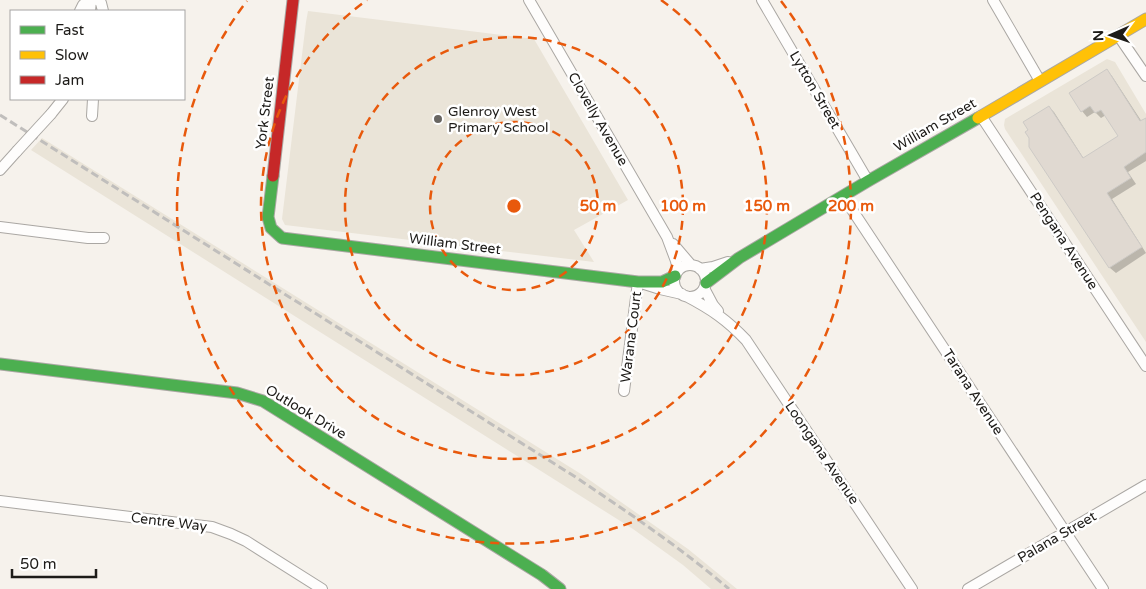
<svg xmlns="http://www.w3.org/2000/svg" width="1146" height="589" viewBox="0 0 1146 589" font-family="'Varela Round',sans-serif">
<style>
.built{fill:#eae4d8}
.shadow{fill:#0003}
.building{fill:#e0d9d1;stroke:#cdcac6}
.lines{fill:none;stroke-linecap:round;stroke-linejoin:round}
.street-casing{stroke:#aaa7a3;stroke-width:12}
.fast-casing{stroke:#aaa7a3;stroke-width:13}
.slow-casing{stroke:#aaa7a3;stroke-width:13}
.jam-casing{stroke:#aaa7a3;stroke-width:13}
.street{stroke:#fefdfc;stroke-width:10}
.fast{stroke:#4caf50;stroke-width:11}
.slow{stroke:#ffc107;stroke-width:11}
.jam{stroke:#c62828;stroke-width:11}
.rail{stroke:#c0bebc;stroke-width:3;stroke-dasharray:8 4;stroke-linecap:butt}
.street-bridge-casing{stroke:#aaa7a3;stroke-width:12;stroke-linecap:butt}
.street-bridge{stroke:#fefdfc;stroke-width:10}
.ring{fill:none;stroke:#e8590c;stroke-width:2.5;stroke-dasharray:9 6}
.poi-dot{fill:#696662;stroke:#fff;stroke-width:2}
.labels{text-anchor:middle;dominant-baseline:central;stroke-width:5;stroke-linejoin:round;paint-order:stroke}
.street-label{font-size:14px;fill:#1d1b18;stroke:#fff}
.poi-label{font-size:14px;fill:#1d1b18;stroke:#fff;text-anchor:start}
.centre{fill:#e8590c;stroke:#fff;stroke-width:2.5}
.ring-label{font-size:15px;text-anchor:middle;font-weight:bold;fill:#e8590c;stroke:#fff;stroke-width:5;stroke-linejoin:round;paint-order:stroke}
</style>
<rect width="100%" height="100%" fill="#f6f2ec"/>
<!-- built -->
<path class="built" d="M308,11L534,39L628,200L574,230L594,262L285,225L282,219L306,22Z
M1107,59L1115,62L1146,114V342L1005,129L1004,125L1005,119Z
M42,138L581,474L688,549L737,589H711L683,565L633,529L31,150Z"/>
<!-- shadow -->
<path class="shadow" d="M1107,70L1112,76L1142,122H1146V161L1128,172L1136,184L1112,199L1146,253L1116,273L1110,268L1030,146L1049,107L1054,112L1084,159L1119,136L1106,115L1101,118L1095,112L1087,117L1082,111Z"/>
<!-- building -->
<path class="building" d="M1107,69L1140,121L1146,118V152L1124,167L1131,178L1107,193L1142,247L1109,268L1029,147V138L1025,132L1028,130L1023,122L1049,106L1083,158L1118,136L1101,110L1095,113L1090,106L1081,112L1069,93Z"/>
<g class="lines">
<!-- street casing -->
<g class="street-casing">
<path id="street" d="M98,0L101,3L103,11
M529,0L667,237L676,261L678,271
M762,0L868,181
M993,0L1040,81
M80,11L83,5L88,0
M90,11L91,0
M1118,35L1146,76
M51,114L63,99
M92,116L93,99
M981,116L1146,366
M0,170L17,151
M843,196L1103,589
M0,227L88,238H104
M673,244L691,265
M674 281a16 16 0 1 1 32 0a16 16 0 1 1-32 0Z
M700,269L713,267L728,262
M704,288L713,305L718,311
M686,296C711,309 727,320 746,340L912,589
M624,391L638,282L660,289L682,294
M0,501L212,527L231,534L246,541L322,589
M968,589L1146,485"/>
</g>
<!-- fast casing -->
<g class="fast-casing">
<path id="fast" d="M273,176L268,217L271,228L282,238L638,282H662L675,276
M706,283L739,258L868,181L978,118
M0,364L237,393L263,401L542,575L560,589"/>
</g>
<!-- slow casing -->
<g class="slow-casing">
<path id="slow" d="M978,118L1146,19"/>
</g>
<!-- jam casing -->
<g class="jam-casing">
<path id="jam" d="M273,176L293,0"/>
</g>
<!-- street -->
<use href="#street" class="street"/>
<!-- fast -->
<use href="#fast" class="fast"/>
<!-- slow -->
<use href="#slow" class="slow"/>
<!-- jam -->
<use href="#jam" class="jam"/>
<!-- rail -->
<path class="rail" d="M0,115L577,478C629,513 681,548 729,589"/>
<!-- street-bridge casing -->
<g class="street-bridge-casing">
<path id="street-bridge" d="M17,151L51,114"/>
</g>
<!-- street-bridge -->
<use href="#street-bridge" class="street-bridge"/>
</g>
<!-- distance rings -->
<g class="ring">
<circle cx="514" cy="206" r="84"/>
<circle cx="514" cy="206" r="169"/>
<path d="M661 0A253 253 0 1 1 367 0"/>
<path d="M781 1A337 337 0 1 1 247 1"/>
</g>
<!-- markers -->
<circle class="poi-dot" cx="438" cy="119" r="5"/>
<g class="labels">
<!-- street labels -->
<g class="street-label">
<text transform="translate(815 90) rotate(60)">Lytton Street</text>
<text transform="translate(265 113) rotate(-83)">York Street</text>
<text transform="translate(598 119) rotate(60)">Clovelly Avenue</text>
<text transform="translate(935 125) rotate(-30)">William Street</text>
<text transform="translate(1064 241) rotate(57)">Pengana Avenue</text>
<text transform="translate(455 244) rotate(7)">William Street</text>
<text transform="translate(631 337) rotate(-83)">Warana Court</text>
<text transform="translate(973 392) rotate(57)">Tarana Avenue</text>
<text transform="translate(306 412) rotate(31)">Outlook Drive</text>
<text transform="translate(822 453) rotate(56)">Loongana Avenue</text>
<text transform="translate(169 522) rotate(7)">Centre Way</text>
<text transform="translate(1057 537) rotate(-30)">Palana Street</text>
</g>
<!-- poi labels -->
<g class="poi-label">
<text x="448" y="111">Glenroy West<tspan x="448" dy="16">Primary School</tspan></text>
</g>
</g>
<circle cx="514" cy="206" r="8" class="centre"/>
<g class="ring-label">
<text x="598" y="211">50 m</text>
<text x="683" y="211">100 m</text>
<text x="767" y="211">150 m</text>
<text x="851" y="211">200 m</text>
</g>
<!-- legend -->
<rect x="10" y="10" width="175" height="90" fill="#ffffff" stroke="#a5a4a3"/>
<rect x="20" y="26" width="25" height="8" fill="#4caf50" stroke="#a5a4a3"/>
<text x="55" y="35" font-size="15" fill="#1d1b18">Fast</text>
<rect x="20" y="51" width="25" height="8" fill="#ffc107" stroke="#a5a4a3"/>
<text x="55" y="60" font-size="15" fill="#1d1b18">Slow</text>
<rect x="20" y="76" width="25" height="8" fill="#c62828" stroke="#a5a4a3"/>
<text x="55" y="85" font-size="15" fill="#1d1b18">Jam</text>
<!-- north arrow -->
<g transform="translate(1111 35) rotate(268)" stroke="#ffffff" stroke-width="4" paint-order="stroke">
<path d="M0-4L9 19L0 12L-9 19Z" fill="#1d1b18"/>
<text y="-8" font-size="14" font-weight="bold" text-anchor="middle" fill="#1d1b18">N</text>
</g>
<!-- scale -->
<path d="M12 569v8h84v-8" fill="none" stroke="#1d1b18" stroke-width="2.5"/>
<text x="20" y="569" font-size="15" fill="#1d1b18" stroke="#ffffff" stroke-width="4" paint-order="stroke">50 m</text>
</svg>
